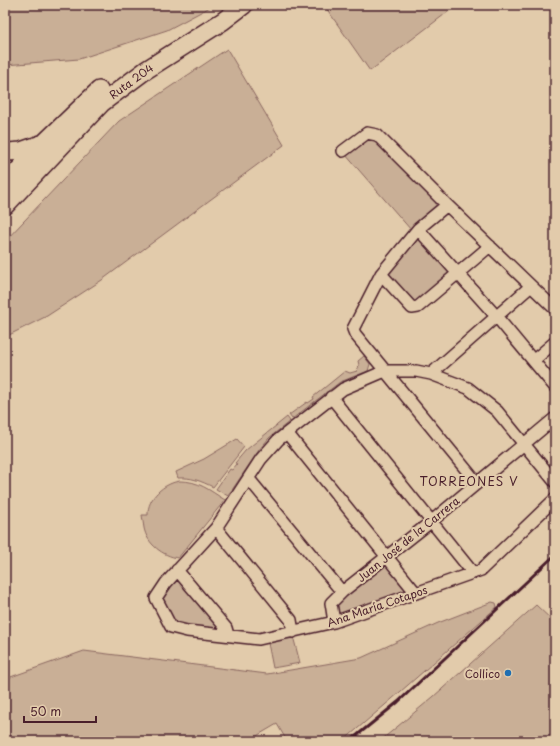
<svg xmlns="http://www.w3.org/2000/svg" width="560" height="746" viewBox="0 0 560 746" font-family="'Playpen Sans',sans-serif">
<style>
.green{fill:#c9af96;stroke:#8a6760}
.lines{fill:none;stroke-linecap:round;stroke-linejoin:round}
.minor-casing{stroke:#4a1f2b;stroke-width:14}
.primary-casing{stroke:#4a1f2b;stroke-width:20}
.minor{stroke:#e2cbab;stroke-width:11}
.primary{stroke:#e2cbab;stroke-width:17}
.rail{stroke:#4a1f2b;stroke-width:3}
.poi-dot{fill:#1f6fb2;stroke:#e2cbab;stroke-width:1.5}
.labels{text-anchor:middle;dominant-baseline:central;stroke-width:4;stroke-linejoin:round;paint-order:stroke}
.street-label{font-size:11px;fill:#4a1f2b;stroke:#e2cbab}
.poi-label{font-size:11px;fill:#4a1f2b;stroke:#e2cbab;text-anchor:end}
.neighbourhood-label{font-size:12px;letter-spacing:1px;fill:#4a1f2b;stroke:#e2cbab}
</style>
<rect width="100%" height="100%" fill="#e2cbab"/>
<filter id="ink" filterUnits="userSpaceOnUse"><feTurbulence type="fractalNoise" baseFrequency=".025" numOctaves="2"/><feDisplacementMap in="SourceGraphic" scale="8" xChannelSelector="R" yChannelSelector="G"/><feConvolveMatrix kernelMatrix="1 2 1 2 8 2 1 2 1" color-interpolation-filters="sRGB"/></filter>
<g filter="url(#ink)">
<!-- green -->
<path class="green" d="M5,5H214L167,30L79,59L5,65Z
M324,5H457L370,71Z
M227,49L284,145L102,280L47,316L5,337V241L119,121Z
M366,138H374L436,199V209L411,230L345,154Z
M419,239L422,240L451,273L414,306L386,276L414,240Z
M364,356L370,364L368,371L340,382L292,419L289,415L307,402L308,403L314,399L313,397L345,371L350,373L357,371L359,365L358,361Z
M287,417L290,421L269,438L259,450L228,496L216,489L230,469L232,470L237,464L235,463L246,450Z
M237,439L244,447L213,487C201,481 191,477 178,478L176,472L204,459Z
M180,481C199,481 209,490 225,500L178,558C163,556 147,544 144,528C143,524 143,519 142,515H148C147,498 164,483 180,481Z
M386,561L411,590L342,616L337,611L336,604Z
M180,578L224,631L176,625L162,601L163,595Z
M492,602L496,603L497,607L392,699L343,741H287L277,724L248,741H5V679L84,651L267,674L361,658L438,623Z
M536,605L555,623V741H380L433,697Z
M293,636L300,663L273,668L268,643Z"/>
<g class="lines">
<!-- minor casing -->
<g class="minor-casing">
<path id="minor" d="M343,151L367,133L377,135L447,205L555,309
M447,205L418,229L381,274L353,329L355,334L477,483
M418,229L496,316L555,387
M381,274L412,308L418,307L490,246
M534,360L555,342
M431,374L531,286
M331,397L473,573
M287,433L416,593
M249,479L342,592
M555,482L497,411L468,388L431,374L416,371H385L343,389L278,440L261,459L216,528L166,583L156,598L171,627L187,631L259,639L334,622L481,570L555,499
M216,528L291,620L293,632
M177,570L226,628L228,635
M334,622L331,603L342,592L432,521L555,418"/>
</g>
<!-- primary casing -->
<g class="primary-casing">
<path id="primary" d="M8,152L21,151L41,144
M5,184L45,142L99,90
M5,206L102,103L146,70L223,21L244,5"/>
</g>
<!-- minor -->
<use href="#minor" class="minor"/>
<!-- primary -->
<use href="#primary" class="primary"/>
<!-- rail -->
<path class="rail" d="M350,741L398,702L555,555"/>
</g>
</g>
<!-- markers -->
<circle class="poi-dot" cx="508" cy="673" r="4"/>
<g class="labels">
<!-- street labels -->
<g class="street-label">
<text transform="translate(131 81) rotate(-36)">Ruta 204</text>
<text transform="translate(408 539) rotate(-39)">Juan José de la Carrera</text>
<text transform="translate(377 606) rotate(-19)">Ana María Cotapos</text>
</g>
<!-- poi labels -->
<g class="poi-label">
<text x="500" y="673">Collico</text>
</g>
<!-- neighbourhood labels -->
<g class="neighbourhood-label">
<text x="469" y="481">TORREONES V</text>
</g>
</g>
<!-- margin -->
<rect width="560" height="746" fill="none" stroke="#e2cbab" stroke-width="20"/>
<rect x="10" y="10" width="540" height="726" fill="none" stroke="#4a1f2b" stroke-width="1.5" filter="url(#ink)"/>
<!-- scale -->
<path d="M24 716v6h72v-6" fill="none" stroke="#4a1f2b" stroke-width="2"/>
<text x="30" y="716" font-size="12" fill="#4a1f2b" stroke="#e2cbab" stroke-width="3" paint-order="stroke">50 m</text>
</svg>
